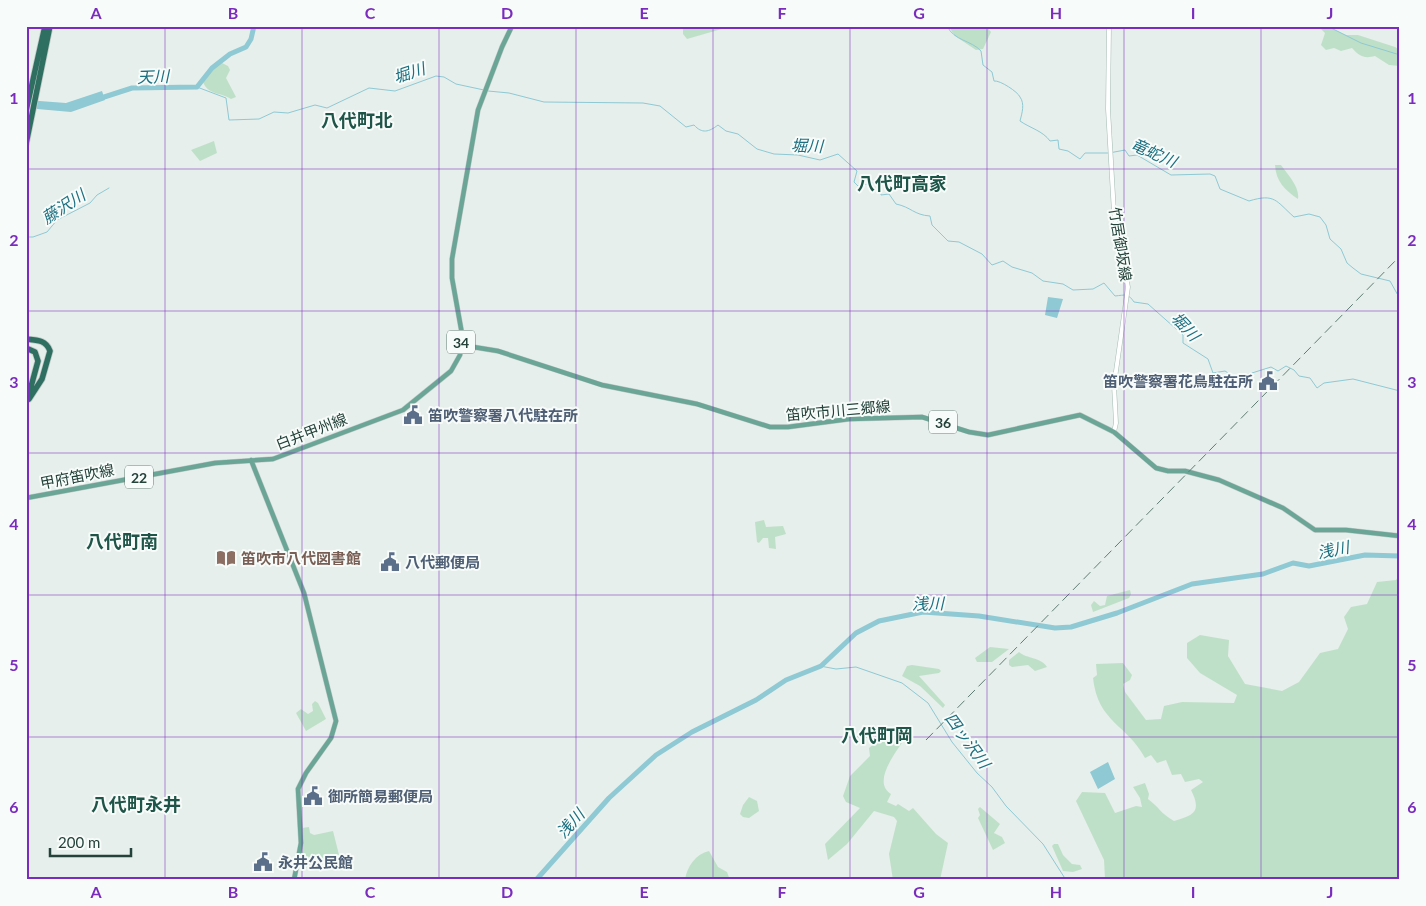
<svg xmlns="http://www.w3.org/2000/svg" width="1426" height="906" viewBox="0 0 1426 906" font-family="Lato,'Noto Sans JP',sans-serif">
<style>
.green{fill:#bfe0c8}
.water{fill:#8ec9d4}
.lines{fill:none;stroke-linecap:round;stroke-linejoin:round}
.stream{stroke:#8ec9d4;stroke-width:1}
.river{stroke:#8ec9d4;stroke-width:5}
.secondary-casing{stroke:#a4bbb3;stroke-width:5}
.primary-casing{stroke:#c2cac8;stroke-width:5.5}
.motorway-casing{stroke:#c2cac8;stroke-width:7}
.secondary{stroke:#fff;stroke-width:4}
.primary{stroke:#6aa596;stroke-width:4.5}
.motorway{stroke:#2f6f62;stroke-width:5.5}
.rail{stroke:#5f7d75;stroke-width:1;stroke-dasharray:10 5;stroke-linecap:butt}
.grid{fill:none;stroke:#7b2cbf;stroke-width:1;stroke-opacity:0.55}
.labels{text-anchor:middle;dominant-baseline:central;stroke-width:4;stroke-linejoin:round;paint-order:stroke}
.shield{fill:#f7fbf9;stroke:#637a73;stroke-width:1}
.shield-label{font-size:14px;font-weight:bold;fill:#24423a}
.street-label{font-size:15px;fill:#24423a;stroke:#f7fbf9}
.service-label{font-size:15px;font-weight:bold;fill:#4e5e75;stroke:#f7fbf9;text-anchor:start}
.education-label{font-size:15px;font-weight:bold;fill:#785e54;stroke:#f7fbf9;text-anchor:start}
.water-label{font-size:16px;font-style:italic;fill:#1c6f80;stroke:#f7fbf9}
.quarter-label{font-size:18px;font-weight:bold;fill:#1f5548;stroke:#f7fbf9}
.neatline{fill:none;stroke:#7b2cbf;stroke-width:2}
.grid-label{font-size:16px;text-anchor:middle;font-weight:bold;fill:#7b2cbf}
</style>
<rect width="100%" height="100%" fill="#e6efeb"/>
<!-- green -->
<path class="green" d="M683,26H732L687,39L683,34Z
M986,26L991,32L983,49L976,50L955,36L949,27Z
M1318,26H1327L1346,35H1358L1395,47L1400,50V66L1389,65L1375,56C1364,59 1359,56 1352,48L1341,51L1334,48L1326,50L1321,45L1325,33Z
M222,63L228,66L230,70L226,78L236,97L231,99C220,92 208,95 203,82L215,67Z
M214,141L217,153L200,161L191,150Z
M1275,165H1281C1288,175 1300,187 1298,199C1285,190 1276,182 1275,165Z
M764,520L766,527L783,526L786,534L775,537L776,549L769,548L768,538H763L759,543L757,542L755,522Z
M1400,575V880L1105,879L1104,860L1076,801L1082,792L1105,793L1115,813L1136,806L1142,807L1140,798L1133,787L1145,783L1149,794L1148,799C1159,807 1160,813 1174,821C1194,815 1202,812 1191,790L1203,782L1199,779L1185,782L1181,774L1172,775L1166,760L1157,763L1151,755L1145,758C1127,724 1098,723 1093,678L1097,675L1096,664L1123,663L1132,675L1130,680L1123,684L1125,692L1146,720L1161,719L1164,706L1182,702L1234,703L1237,695L1200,673L1187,658V643L1200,635L1229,640L1228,656L1245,684L1282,691L1299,682L1320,653L1338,649L1348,629L1344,617L1351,607L1367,604L1377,582L1396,580Z
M1130,590L1131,594L1129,598L1093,612L1091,605L1094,601L1100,606L1105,605L1107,596Z
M990,647L1009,649L992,662H977L975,658Z
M1019,652C1027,659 1041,657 1047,667L1035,671L1028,665L1012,667L1009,665V660Z
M912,665L939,669L941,671L939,673L919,676L945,705L943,708L920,686L902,676L907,666Z
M315,701L318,703L326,719L306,731L296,713L301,709L308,714L313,711L312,704Z
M900,734L903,741C895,754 872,782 891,794L887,802L896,806L898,804L909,811L913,808L936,834L948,843L940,880H893L889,854L897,821L894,817L874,811L847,844L828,860L825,844L860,808L846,802L843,796L850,776L870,756L869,748L875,743Z
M749,797L757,801L759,811L749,818L743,817L740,814L743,805Z
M980,807L1000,824L994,833L1002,837L1005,843L993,850L978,818L980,815L978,809Z
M309,827L310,833L314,835L333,831L339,855L302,869V828Z
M1054,844H1058L1063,855L1072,864L1080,865L1082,869L1073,872L1063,871L1052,846Z
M709,851L718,867L727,872L730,880H685C687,866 696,854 709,851Z"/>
<!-- water -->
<path class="water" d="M102,91L105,100L71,112L26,108V100L66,103Z
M1048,297L1063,299L1057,318L1045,315Z
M1108,762L1115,779L1098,789L1090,772Z"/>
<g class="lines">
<!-- stream -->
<path class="stream" d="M947,26C954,41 971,40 981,51L983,65L992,72L994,81C1000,80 1018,92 1020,97C1025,104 1022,113 1020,121C1030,128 1043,131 1050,141L1058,140L1059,149L1068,151L1080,159L1085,153H1109L1125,150L1129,156L1137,155L1171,175L1210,174L1215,176L1220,189L1249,201C1275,193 1276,201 1294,217L1309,214L1320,217L1326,225L1330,239L1341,249L1347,263L1353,268L1361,274L1390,281L1400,299
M1327,26L1361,43L1400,55
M197,87L226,98L229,120L259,119L274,112L288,113L315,105L327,108L369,88L395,91L436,76L444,77L456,84L484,90
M488,91L509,93L544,102L643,103L660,106L686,127L694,125C702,134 709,132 718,125L726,131L738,134L757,149L774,154L798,155L820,160L838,154L857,171L854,182L858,186L877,182L881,185V195L889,194L896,204C911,207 914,215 930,216L932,225L948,241L959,242L982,254L992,265L1003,261L1012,267L1032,273L1043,281L1063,284L1073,290L1093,289L1104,283L1115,296C1125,295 1128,293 1134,302L1148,304L1183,335V343L1208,359L1213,373L1225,371L1236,378L1271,367L1278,371L1286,366L1294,370L1299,376L1310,378L1317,388L1324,383L1353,379L1400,391
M26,237H33L47,232L57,220L90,203L97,195L109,188
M820,666L836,669L856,667L902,683L928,703L952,742L977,773L992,787L1006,806L1043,844L1066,880"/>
<!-- river -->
<path class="river" d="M98,99L132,88L197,87L212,68L230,54L246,47L251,39L254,26
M536,880L609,798L656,755L692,732L756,700L786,680L821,666L856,633L879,621L923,612L979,616L1055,628L1071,627L1117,613L1192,584L1263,574L1293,563L1309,566L1365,555L1400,556"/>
<!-- secondary casing -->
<g class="secondary-casing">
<path id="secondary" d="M1109,26L1108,109L1114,213L1128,287L1114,385L1116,423L1114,432"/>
</g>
<!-- primary casing -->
<g class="primary-casing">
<path id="primary" d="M461,345L498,351L602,385L697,404L770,427H788L849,419L922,417L969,432L988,435L1080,415L1114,432L1156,468L1168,471H1185L1219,480L1283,508L1315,530H1346L1400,536
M251,460L304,593L336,721L331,738L306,773L298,789L301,843L294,880
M26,498L215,463L273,459L403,410L451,371L460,355L462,334L452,278V259L478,110L502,47L512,26"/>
</g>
<!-- motorway casing -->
<g class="motorway-casing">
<path id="motorway" d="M26,111L45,26
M26,144L50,26
M26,339C37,340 46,340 50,351L42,379L29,399
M26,348L35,352L38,361L29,394"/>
</g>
<!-- secondary -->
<use href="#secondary" class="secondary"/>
<!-- primary -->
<use href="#primary" class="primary"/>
<!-- motorway -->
<use href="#motorway" class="motorway"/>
<!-- rail -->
<path class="rail" d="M926,740L1400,256"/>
</g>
<!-- grid -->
<path class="grid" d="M165,26V880M302,26V880M439,26V880M576,26V880M713,26V880M850,26V880M987,26V880M1124,26V880M1261,26V880M26,169H1400M26,311H1400M26,453H1400M26,595H1400M26,737H1400"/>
<!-- icons -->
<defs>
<g id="civic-bare" transform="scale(1.5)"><path d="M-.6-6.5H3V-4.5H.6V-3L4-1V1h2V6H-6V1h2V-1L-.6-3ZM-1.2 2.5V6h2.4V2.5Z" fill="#5c6f8a" stroke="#f7fbf9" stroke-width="2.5" paint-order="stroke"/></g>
<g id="library-bare" transform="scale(1.5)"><path d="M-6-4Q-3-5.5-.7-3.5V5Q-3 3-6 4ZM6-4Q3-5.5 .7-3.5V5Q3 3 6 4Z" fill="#8d6e63" stroke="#f7fbf9" stroke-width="2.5" paint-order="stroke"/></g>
</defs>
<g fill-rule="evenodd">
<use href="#civic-bare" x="1268" y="381"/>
<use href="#civic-bare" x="413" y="415"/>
<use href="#library-bare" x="226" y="558"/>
<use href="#civic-bare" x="390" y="562"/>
<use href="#civic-bare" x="313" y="796"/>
<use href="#civic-bare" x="263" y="862"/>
</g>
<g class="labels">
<!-- shield labels -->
<g class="shield">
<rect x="447" y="330.5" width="28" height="23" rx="4"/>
<rect x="929" y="410.5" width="28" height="23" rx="4"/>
<rect x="125" y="465.5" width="28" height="23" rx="4"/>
</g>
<g class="shield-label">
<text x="461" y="342">34</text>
<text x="943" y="422">36</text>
<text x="139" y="477">22</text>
</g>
<!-- street labels -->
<g class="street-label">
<text transform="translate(1121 244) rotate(81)">竹居御坂線</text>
<text transform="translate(838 410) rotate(-5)">笛吹市川三郷線</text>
<text transform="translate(311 431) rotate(-21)">白井甲州線</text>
<text transform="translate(77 476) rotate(-11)">甲府笛吹線</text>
</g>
<!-- service labels -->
<g class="service-label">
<text x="1253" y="381" text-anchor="end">笛吹警察署花鳥駐在所</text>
<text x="428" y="415">笛吹警察署八代駐在所</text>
<text x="405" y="562">八代郵便局</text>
<text x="328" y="796">御所簡易郵便局</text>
<text x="278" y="862">永井公民館</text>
</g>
<!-- education labels -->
<g class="education-label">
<text x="241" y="558">笛吹市八代図書館</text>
</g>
<!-- water labels -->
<g class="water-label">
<text transform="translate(409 72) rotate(-18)">堀川</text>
<text transform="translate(153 76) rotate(-2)">天川</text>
<text transform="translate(807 145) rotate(2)">堀川</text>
<text transform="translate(1154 152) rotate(24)">竜蛇川</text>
<text transform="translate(63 206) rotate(-33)">藤沢川</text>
<text transform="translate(1186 326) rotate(47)">堀川</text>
<text transform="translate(1333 549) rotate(-11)">浅川</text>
<text transform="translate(928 603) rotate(-1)">浅川</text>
<text transform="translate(968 740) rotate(54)">四ッ沢川</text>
<text transform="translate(570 823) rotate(-48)">浅川</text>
</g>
<!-- quarter labels -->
<g class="quarter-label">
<text x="357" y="120">八代町北</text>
<text x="902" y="183">八代町高家</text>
<text x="122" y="541">八代町南</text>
<text x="877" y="735">八代町岡</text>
<text x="136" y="804">八代町永井</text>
</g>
</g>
<!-- border -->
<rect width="1426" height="906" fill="none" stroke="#f7fbf9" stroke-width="55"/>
<!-- scale -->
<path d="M50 848v8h81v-8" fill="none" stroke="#24423a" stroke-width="2.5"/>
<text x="58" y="848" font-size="15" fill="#24423a" stroke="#f7fbf9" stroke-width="4" paint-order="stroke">200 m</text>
<rect x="28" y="28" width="1370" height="850" class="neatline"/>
<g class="grid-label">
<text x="96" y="19">A</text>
<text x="233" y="19">B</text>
<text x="370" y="19">C</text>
<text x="507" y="19">D</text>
<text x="644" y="19">E</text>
<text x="782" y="19">F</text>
<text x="919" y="19">G</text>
<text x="1056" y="19">H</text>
<text x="1193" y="19">I</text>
<text x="1330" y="19">J</text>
<text x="14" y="104">1</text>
<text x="1412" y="104">1</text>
<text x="14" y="246">2</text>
<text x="1412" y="246">2</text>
<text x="14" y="388">3</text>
<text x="1412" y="388">3</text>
<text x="14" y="530">4</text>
<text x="1412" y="530">4</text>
<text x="14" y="671">5</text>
<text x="1412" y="671">5</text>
<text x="14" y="813">6</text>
<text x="1412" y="813">6</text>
<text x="96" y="898">A</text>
<text x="233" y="898">B</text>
<text x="370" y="898">C</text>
<text x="507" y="898">D</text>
<text x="644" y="898">E</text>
<text x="782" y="898">F</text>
<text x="919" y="898">G</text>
<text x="1056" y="898">H</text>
<text x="1193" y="898">I</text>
<text x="1330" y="898">J</text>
</g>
</svg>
